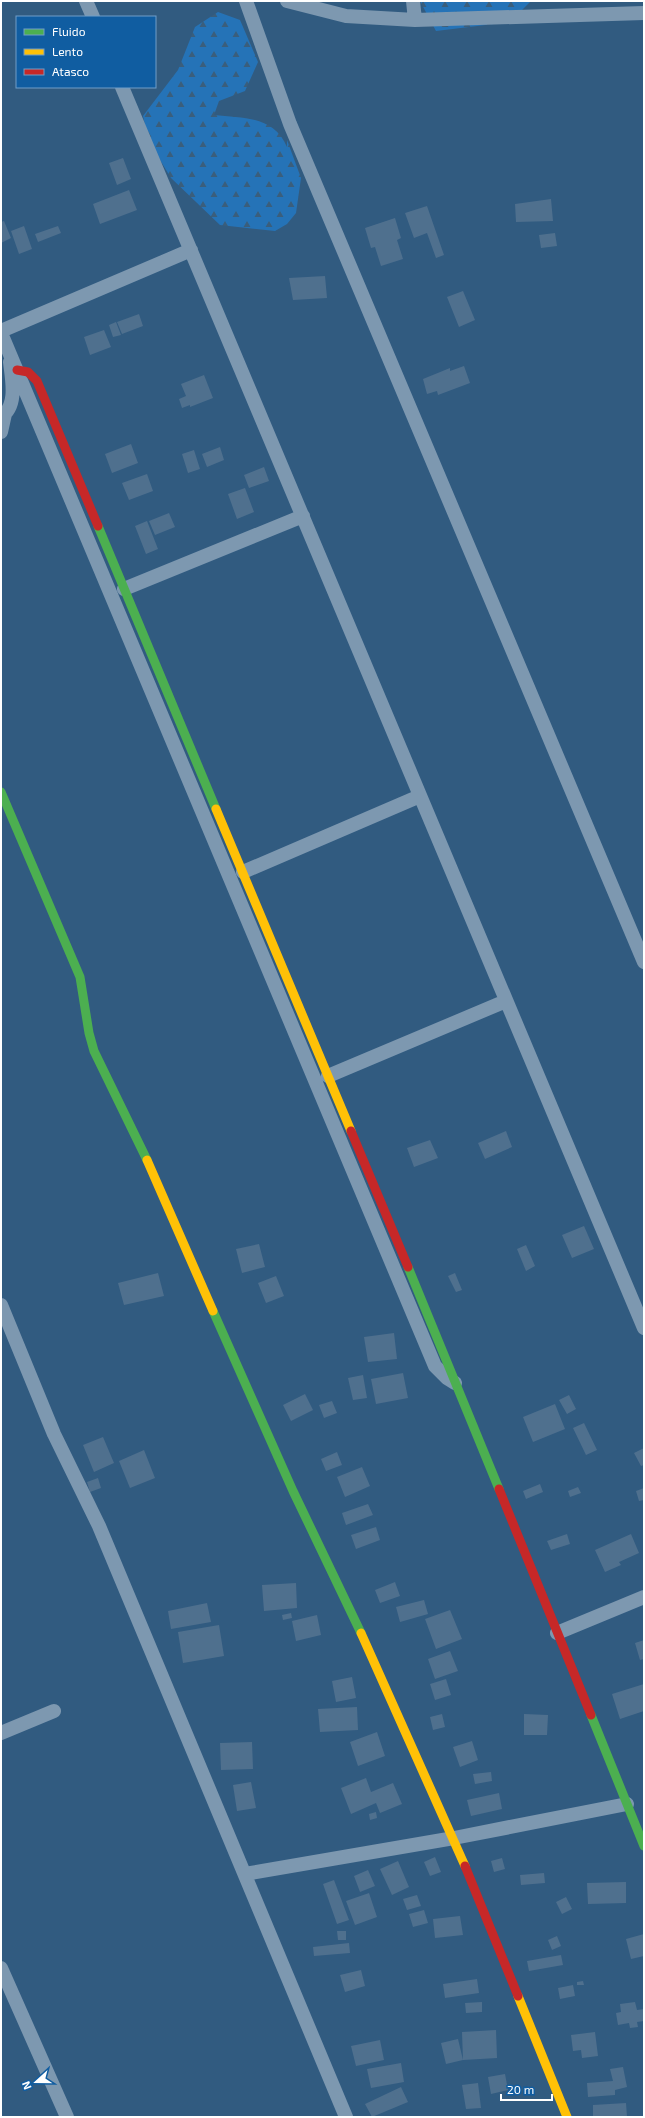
<svg xmlns="http://www.w3.org/2000/svg" width="645" height="2118" viewBox="0 0 645 2118" font-family="'Exo 2',sans-serif">
<style>
.forest{fill:url(#forest-firs)}
.building{fill:#4f708e}
.lines{fill:none;stroke-linecap:round;stroke-linejoin:round}
.street{stroke:#7d98b0;stroke-width:14}
.fast{stroke:#4caf50;stroke-width:9}
.slow{stroke:#ffc107;stroke-width:9}
.jam{stroke:#c62828;stroke-width:9}
</style>
<defs>
<pattern id="forest-firs" width="22" height="20" patternUnits="userSpaceOnUse"><rect width="22" height="20" fill="#2573b7"/><path d="M5 1l3.5 6h-7zM16 11l3.5 6h-7z" fill="#3a5e7c"/></pattern>
</defs>
<rect width="100%" height="100%" fill="#315b80"/>
<!-- forest -->
<path class="forest" d="M420,1H531L510,22L436,31Z
M218,12L240,20L258,62L245,91L219,101L214,115C243,118 274,116 287,147V140L301,178L296,213L287,224L275,231L220,225L171,178L149,142L143,116L178,70L195,27Z"/>
<!-- building -->
<path class="building" d="M123,158L131,179L117,185L109,163Z
M129,190L137,210L100,224L93,204Z
M551,199L553,221L516,222L515,204Z
M427,206L444,255L436,258L427,233L414,238L405,213Z
M395,218L401,238L397,240L403,259L381,266L375,247L371,248L365,228Z
M4,221L11,238L1,243V222Z
M24,226L32,249L19,254L11,231Z
M58,226L61,233L38,242L35,234Z
M555,233L557,246L541,248L539,235Z
M325,276L327,298L293,300L289,278Z
M463,291L475,320L459,327L447,297Z
M139,314L143,326L122,334L117,322Z
M116,322L121,335L113,337L109,325Z
M104,330L111,347L90,355L84,337Z
M464,366L470,383L438,395L437,391L427,394L423,379L450,368V371Z
M204,375L213,398L190,407V405L182,408L179,399L186,396L181,384Z
M131,444L138,463L112,473L105,454Z
M220,447L224,460L207,467L202,454Z
M194,450L200,469L188,473L182,454Z
M264,467L269,481L249,488L244,475Z
M147,474L153,491L129,500L122,483Z
M245,488L254,512L237,519L228,494Z
M169,513L175,527L155,535L149,521Z
M147,521L158,549L146,554L135,526Z
M506,1131L512,1147L485,1159L478,1143Z
M430,1140L438,1158L414,1167L407,1148Z
M584,1226L594,1249L572,1258L562,1235Z
M259,1244L265,1267L242,1273L236,1249Z
M526,1245L535,1266L526,1271L517,1249Z
M158,1273L164,1296L124,1305L118,1283Z
M455,1273L462,1290L456,1292L448,1276Z
M276,1276L284,1296L266,1303L258,1283Z
M394,1333L397,1359L368,1362L364,1337Z
M403,1373L408,1398L376,1404L371,1379Z
M363,1375L367,1398L353,1400L348,1378Z
M305,1394L313,1410L291,1421L283,1405Z
M569,1395L576,1409L567,1414L559,1400Z
M332,1401L337,1413L324,1418L319,1405Z
M555,1404L565,1429L533,1442L523,1417Z
M584,1423L597,1450L586,1455L573,1428Z
M103,1437L114,1463L94,1472L83,1445Z
M644,1448V1465L641,1466L634,1453Z
M144,1450L155,1478L130,1488L119,1461Z
M337,1452L342,1465L326,1471L321,1459Z
M362,1467L370,1486L345,1497L337,1477Z
M98,1478L101,1488L90,1492L87,1482Z
M540,1484L543,1492L526,1499L523,1491Z
M578,1487L581,1493L570,1497L568,1491Z
M644,1488V1500L639,1501L636,1491Z
M368,1504L373,1515L346,1525L342,1513Z
M376,1527L380,1540L356,1549L351,1535Z
M567,1534L570,1544L551,1550L547,1541Z
M631,1534L639,1553L619,1562L621,1565L605,1572L595,1550Z
M395,1582L400,1596L380,1603L375,1590Z
M296,1583L297,1608L264,1611L262,1585Z
M424,1600L428,1614L400,1622L396,1607Z
M207,1603L211,1622L171,1629L168,1611Z
M450,1610L462,1639L436,1649L425,1619Z
M291,1613L292,1618L283,1620L282,1615Z
M317,1615L321,1635L296,1641L292,1621Z
M219,1625L224,1656L183,1663L178,1632Z
M644,1640V1659L640,1660L635,1643Z
M450,1651L458,1671L435,1679L428,1659Z
M352,1677L356,1698L336,1702L332,1681Z
M446,1679L451,1695L435,1700L430,1684Z
M644,1684V1711L620,1719L612,1694Z
M357,1707L358,1730L320,1732L318,1709Z
M442,1714L445,1727L433,1730L430,1717Z
M524,1714L548,1715L547,1735H524Z
M377,1732L385,1756L358,1766L350,1742Z
M472,1741L478,1760L460,1767L453,1747Z
M252,1742L253,1769L221,1770L220,1743Z
M491,1772L492,1781L475,1784L473,1774Z
M366,1778L371,1792L393,1783L402,1804L380,1813L376,1803L351,1814L341,1788Z
M251,1782L256,1808L237,1811L233,1785Z
M499,1793L502,1809L471,1816L467,1800Z
M376,1812L377,1818L370,1820L369,1814Z
M435,1857L441,1872L430,1876L424,1862Z
M502,1858L505,1869L494,1872L491,1861Z
M398,1861L409,1887L392,1895L380,1869Z
M368,1870L375,1886L360,1892L354,1876Z
M544,1873L545,1883L521,1885L520,1875Z
M334,1880L349,1920L337,1924L323,1884Z
M626,1882V1903L588,1904L587,1883Z
M369,1893L377,1917L355,1925L346,1901Z
M417,1895L421,1906L407,1910L403,1899Z
M566,1897L572,1909L562,1914L556,1902Z
M424,1910L428,1923L413,1927L409,1914Z
M460,1916L463,1935L435,1938L433,1919Z
M337,1931H346V1940H338Z
M644,1934V1956L631,1959L626,1939Z
M557,1936L561,1946L552,1950L548,1940Z
M349,1943L350,1953L314,1956L313,1947Z
M561,1955L563,1965L529,1971L527,1961Z
M361,1970L365,1986L345,1992L340,1975Z
M477,1979L479,1993L445,1998L443,1984Z
M583,1981L584,1985H577V1982Z
M573,1985L575,1996L560,1999L558,1988Z
M482,2002V2012L466,2013L465,2003Z
M635,2002L637,2010L644,2009V2021L637,2022L638,2027L630,2028L629,2023L618,2025L616,2013L621,2012L620,2004Z
M496,2030L497,2058L463,2060L446,2064L441,2043L458,2039L463,2060L462,2032Z
M595,2032L598,2056L582,2058L581,2050L573,2051L571,2035Z
M380,2040L384,2060L356,2066L351,2046Z
M401,2063L404,2082L371,2088L367,2069Z
M623,2067L627,2087L615,2090V2095L588,2097L587,2083L613,2081L610,2069Z
M505,2074L508,2090L491,2094L488,2077Z
M478,2083L481,2108L466,2109L462,2085Z
M401,2087L408,2102L372,2117L365,2104Z
M626,2103L627,2117H593V2105Z"/>
<g class="lines">
<!-- street -->
<path class="street" d="M86,1L93,17
M246,1L290,124L644,962
M287,1L346,16L415,20L413,1
M415,20L644,13
M122,87L644,1328
M1,331L191,250
M1,333L435,1366L447,1378L455,1383
M1,417C18,406 12,380 10,362
M1,432L5,414
M124,589L303,516
M243,872L420,796
M328,1076L506,1001
M1,1305L54,1434L99,1526L346,2117
M557,1633L644,1597
M1,1733L54,1711
M245,1874L454,1838L627,1804
M1,1968L67,2117"/>
<!-- fast -->
<path class="fast" d="M98,526L216,809
M1,792L80,977L89,1033L94,1051L147,1160
M408,1267L499,1489
M213,1311L293,1491L361,1633
M591,1715L644,1846"/>
<!-- slow -->
<path class="slow" d="M216,809L351,1131
M147,1160L213,1311
M361,1633L465,1866
M518,1996L567,2117"/>
<!-- jam -->
<path class="jam" d="M17,370L28,372L37,381L98,526
M351,1131L408,1267
M499,1489L591,1715
M465,1866L518,1996"/>
</g>
<!-- border -->
<rect width="645" height="2118" fill="none" stroke="#ffffff" stroke-width="4"/>
<!-- legend -->
<rect x="16" y="16" width="140" height="72" fill="#105da1" stroke="#709ec7"/>
<rect x="24" y="29" width="20" height="6" fill="#4caf50" stroke="#709ec7"/>
<text x="52" y="36" font-size="12" fill="#ffffff">Fluido</text>
<rect x="24" y="49" width="20" height="6" fill="#ffc107" stroke="#709ec7"/>
<text x="52" y="56" font-size="12" fill="#ffffff">Lento</text>
<rect x="24" y="69" width="20" height="6" fill="#c62828" stroke="#709ec7"/>
<text x="52" y="76" font-size="12" fill="#ffffff">Atasco</text>
<!-- north arrow -->
<g transform="translate(36 2082) rotate(249)" stroke="#105da1" stroke-width="3" paint-order="stroke">
<path d="M0-3L7 15L0 10L-7 15Z" fill="#ffffff"/>
<text y="-6" font-size="11" font-weight="bold" text-anchor="middle" fill="#ffffff">N</text>
</g>
<!-- scale -->
<path d="M501 2094v6h51v-6" fill="none" stroke="#ffffff" stroke-width="2"/>
<text x="507" y="2094" font-size="12" fill="#ffffff" stroke="#105da1" stroke-width="3" paint-order="stroke">20 m</text>
</svg>
